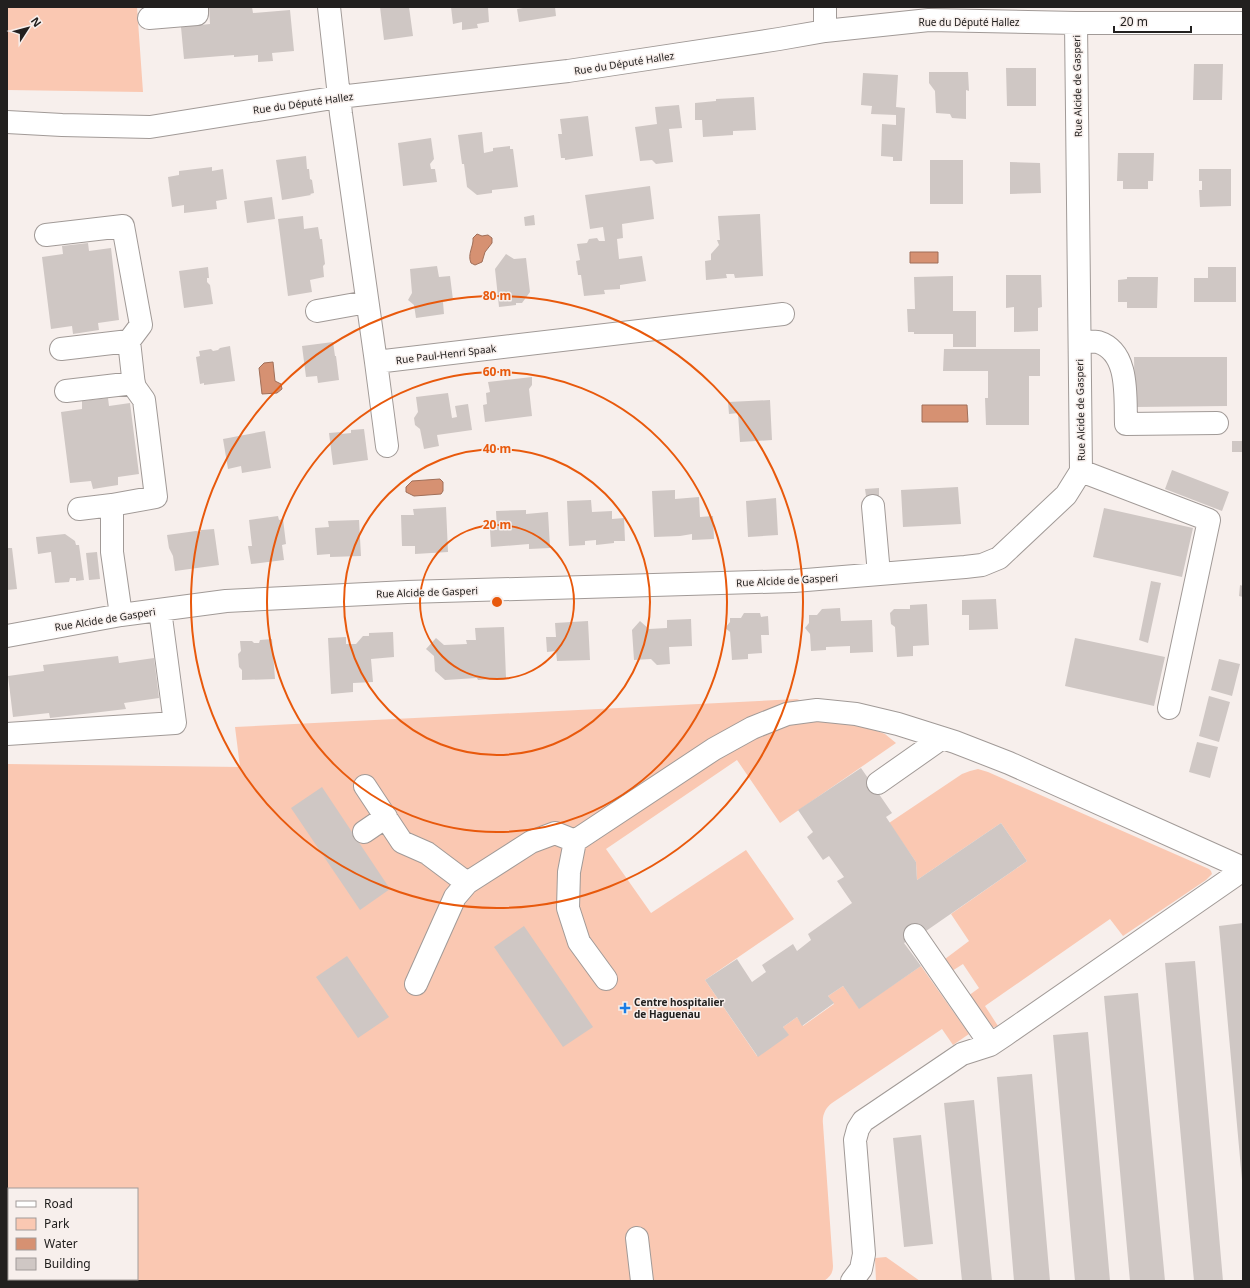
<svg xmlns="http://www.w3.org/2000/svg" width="1250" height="1288" viewBox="0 0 1250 1288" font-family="'Noto Sans',sans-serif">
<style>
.green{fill:#fac8b2;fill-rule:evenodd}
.water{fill:#d69172;stroke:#a06f59}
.building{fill:#cfc7c4}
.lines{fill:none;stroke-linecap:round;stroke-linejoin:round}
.minor-casing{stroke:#a19a97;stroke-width:24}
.minor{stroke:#fff;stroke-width:22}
.ring{fill:none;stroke:#e8590c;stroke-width:2}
.poi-dot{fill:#1a7ce5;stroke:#f7efec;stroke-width:1.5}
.labels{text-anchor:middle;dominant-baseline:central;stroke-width:3;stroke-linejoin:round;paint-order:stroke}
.street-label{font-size:10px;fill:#22201f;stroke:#f7efec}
.poi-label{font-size:10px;font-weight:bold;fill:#22201f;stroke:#f7efec;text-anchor:start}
.centre{fill:#e8590c;stroke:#f7efec;stroke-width:2}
.ring-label{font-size:12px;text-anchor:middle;font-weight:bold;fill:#e8590c;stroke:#f7efec;stroke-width:3;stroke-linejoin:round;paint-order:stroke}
</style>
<rect width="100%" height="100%" fill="#f7efec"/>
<!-- green -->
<path class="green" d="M7,7H137L143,92L7,90Z
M797,699L851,721L885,734L896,743L780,823L737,760L606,849L651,913L746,850L794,919L705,980L757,1056L788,1035L783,1027L797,1017L803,1026L834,1004L828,996L843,986L859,1008L921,966L969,1034L953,1045L942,1029L832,1103C825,1108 822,1116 823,1124L833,1266C833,1273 830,1277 824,1281H7V764L240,767L235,727ZM9,1189H137V1279H9Z
M978,769L988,772L1209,869L1211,871L1212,874L1206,880L1123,936L1110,919L985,1006L998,1026L992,1028L968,996L979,988L963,964L952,971L945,959L969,941L951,914L1027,861L1001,823L917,880L916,862L889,823L962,774L970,771Z
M886,1257L920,1281H876L875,1258Z"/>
<!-- water -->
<path class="water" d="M477,234L482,236L488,235L492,238V243L485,252L482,262L475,265L471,263C467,254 474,246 473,238Z
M910,252H938V263H910Z
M273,362L275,381L281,384L282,389L277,393L262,394L259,368L264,363Z
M922,405H967L968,422H922Z
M440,479L443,482V491L441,494L414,496L406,492V487L412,481Z"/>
<!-- building -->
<path class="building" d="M209,7H252L253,13L290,10L294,51L272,53L273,61L258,62V55L234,57V55L184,59L181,27L210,24Z
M380,7H409L413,36L384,40Z
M451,7H488L489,22L477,24L478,28L462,30V22L453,24Z
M523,7H555L556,16L519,22L517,9L523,8Z
M1194,64H1223L1222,100H1193Z
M1006,68H1036V106H1007Z
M929,72H968L969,91L966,90V119L952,118L950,114L936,113L935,91L929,83Z
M863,73L898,75L896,107L905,108L902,161H893V157L881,156L882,124L896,125V115L871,114L872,106L861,105Z
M754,97L756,130L733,131V135L703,137L702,120H695V103L716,101V99Z
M679,105L682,128L669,129L673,162L656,164L652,160L640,161L635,127L657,124L655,107Z
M588,116L593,156L565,160V158H561L558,134H562L560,119Z
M482,132L484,153L493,151V148L510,146V149H513L518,187L492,190V193L477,195L467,187L464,164H462L458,135Z
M431,138L434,159L430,164L431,169H435L437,182L403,186L398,143Z
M1118,153H1154L1153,181H1148V189H1123V181H1117Z
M306,156L307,169H309L310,179L312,180L314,193L310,194L311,195L282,200L276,160Z
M930,160H963V204H930Z
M1010,162L1040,163L1041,193L1010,194Z
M212,167V171L223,169L227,199L216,201L217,209L184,213V205L172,207L168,177L179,175V171Z
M1199,169H1231V206L1200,207L1199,190H1202V181H1199Z
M650,186L654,219L622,224L623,238L617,239L619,259L642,256L646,281L620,285V289L604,290L605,294L584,296L581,275H578L576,261L580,260L577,244L587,243L589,239L597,238L599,241H605L603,227L590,229L585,195Z
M272,197L275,219L247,223L244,201Z
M760,214L763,276L735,278L734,274H726L727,278L706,280L705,261L711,260V254L719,245L717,240H720L718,216Z
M534,215L535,225L525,226L524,217Z
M303,216L304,229L318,227L320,239H322L325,264L323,266L324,277L310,280L312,292L288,296L278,219Z
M88,243L89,251L111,248L119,320L98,323L99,330L73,334L72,326L51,329L42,257L63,254L62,246Z
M506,254L514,259L526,258L530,292L522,303H516V305L499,307L495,269Z
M437,266L439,277L450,276L453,300L443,302L444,314L416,318L414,305L408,300L412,293L410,269Z
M208,267L209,278H207V282L210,285L213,304L184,308L179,271Z
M1208,267H1236V302H1194V278H1208Z
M1006,275H1041L1042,307L1038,308V331L1014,332V307L1006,308Z
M953,276V311H976V347H953V334H914V332H908L907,309H915L914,277Z
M1127,277H1158L1157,308H1127V302H1118V280L1127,279Z
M333,342L335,356H336L339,380L318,383L317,376L306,377L302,346Z
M230,346L235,381L204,385V383L200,384L196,357L200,356L199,351L211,349L213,351L218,350L220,348Z
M944,349H1040V376H1029V425H986L985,398H988V371H943Z
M1134,357H1227V406L1135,407Z
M532,377V385L529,389L532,416L485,422L483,405L487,404L486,393L490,392L488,382Z
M448,393L452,418L457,417L455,406L468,404L472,430L437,435L439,446L424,449L420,429L415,425L414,418L418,412L416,397Z
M108,398L109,406L130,403L139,474L118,477V485L93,489L91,481L70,483L61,412L82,409V401Z
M770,400L772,440L740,442L738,413L729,414L728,402Z
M364,429L368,460L333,465L329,433L341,432V434L351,433V430Z
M265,431L271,468L242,473L241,466L228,469L223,439Z
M1232,441H1243V452H1232Z
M1172,470L1229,492L1222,511L1165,489Z
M958,487L961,524L903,527L901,490Z
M879,488V497H875V495L866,496L865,489Z
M675,490V499L699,497L700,517L713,516L714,539L692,540V534L680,536L654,537L652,491Z
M776,498L778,535L748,537L746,501Z
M591,500L592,512L612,511V519L624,518L625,541H614V543L596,545V540L585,541V545L569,546L567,501Z
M446,507L448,552L415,554V546H402L401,515H414L413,509Z
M1104,508L1193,528L1182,577L1093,557Z
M526,510V514L548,512L550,548L529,549V544L491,547L490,530H497L496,511Z
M278,516L279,520L283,519L286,544L282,545L284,560L251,564L248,546H252L249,520Z
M359,520L361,556L330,557V554L317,555L315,528L329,527L328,521Z
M214,529L219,565L175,571L173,556L169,548L167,535L196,531L201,532V530Z
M65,534L75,541L76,545H79L84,580L76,581V578H70L69,582L55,583L51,552L38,554L36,537Z
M7,548H12L17,589L7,590Z
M97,552L100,579L89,580L86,553Z
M1151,581L1161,583L1148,643L1139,640Z
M1240,585L1243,586V597L1239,596Z
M996,599L998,629L969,630V615H962V600Z
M927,604L929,645L913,646V656L897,657L895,627L891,624L890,613L894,609H910V605Z
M840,608L841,621L872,620L873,652L850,653V646L826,647V650L811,651L810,634L805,628L809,623V615H817L822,609Z
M744,613H760L761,617L768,616L769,635H761L762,653L748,654V659L732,660L730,632L725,628L730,622V618H741Z
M691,619L692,646L669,647L670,664L657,665L651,659L634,660L632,630L640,621L649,629L667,628V620Z
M588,621L590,660L557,661L556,651L547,652L546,637H556L555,623Z
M504,627L506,678L478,680L477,678L445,680L435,671L434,656L426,649L436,638L444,645L467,644L466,640H476L475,628Z
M393,632L394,657L371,659L373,682L353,683V692L331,694L328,638L346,637V644H356L363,636H369V633Z
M1075,638L1165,657L1154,706L1065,686Z
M272,639L275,679L242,680V670L239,667L238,654L241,651L240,641H252L254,643H259L260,640Z
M118,656L119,663L154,658L159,698L124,703L126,709L50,718L49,713L13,717L8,676L44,671L43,665Z
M1219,659L1240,664L1232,696L1211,690Z
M1209,696L1230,702L1219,742L1199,736Z
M1197,742L1218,747L1210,778L1189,772Z
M861,768L892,813L886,817L916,862L917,880L1001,823L1027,861L926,931L925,929L904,943L921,966L859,1009L843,986L828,996L834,1003L802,1026L797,1017L783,1027L789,1035L758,1057L705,980L737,959L752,982L766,972L762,965L793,944L797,951L811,940L808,934L852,903L837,881L844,877L829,856L823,860L807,837L813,832L798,810Z
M322,787L390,889L360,910L291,808Z
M1243,923V1179L1242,1180L1219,926Z
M524,926L593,1027L563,1047L494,947Z
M347,956L389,1017L358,1038L316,977Z
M1195,961L1223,1281H1194L1165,963Z
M1138,993L1165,1281H1130L1104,996Z
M1088,1032L1110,1281H1075L1053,1035Z
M1032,1074L1050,1281H1014L997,1077Z
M974,1100L992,1281H962L944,1103Z
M921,1135L933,1244L904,1247L893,1138Z"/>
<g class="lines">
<!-- minor casing -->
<g class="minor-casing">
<path id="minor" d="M329,7L341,114L376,362L783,314
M825,7V31
M149,18L197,14V7
M7,122L62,125L150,127L339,97L568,71L779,39L825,31L929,20L1076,23H1243
M46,235L123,226L141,325L129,341L134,386L144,400L156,497L112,505V552L121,615
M317,311L367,302
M1080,341C1085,342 1093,341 1098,342C1130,352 1125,397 1126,424L1217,423
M61,349L129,341
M376,362L387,446
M66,391L134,383
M1081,471L1209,520L1169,708
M873,506L879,574
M79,509L112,505
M7,636L121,615L226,601L407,592L794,581L965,567L982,565L999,558L1066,495L1081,471L1076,23
M7,734L175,723L160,610
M878,783L942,738
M365,786L402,842L427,853L467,883
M364,832L386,817
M575,841L569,872L568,908L579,942L606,979
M915,935L984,1035
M416,984L455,897L467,883L531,842L555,833L575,841L714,749L752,728L787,714L817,710L856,714L898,724L955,742L1009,763L1243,868
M637,1238L642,1281
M852,1281L861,1269L864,1254L855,1140L858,1129L863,1121L962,1054L990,1045L1005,1035L1243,870"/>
</g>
<!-- minor -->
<use href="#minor" class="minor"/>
</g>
<!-- distance rings -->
<g class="ring">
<circle cx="497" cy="602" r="77"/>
<circle cx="497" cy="602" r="153"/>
<circle cx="497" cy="602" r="230"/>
<circle cx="497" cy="602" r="306"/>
</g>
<!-- markers -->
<path class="poi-dot" d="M623 1002h4v4h4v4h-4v4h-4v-4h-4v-4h4z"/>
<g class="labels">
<!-- street labels -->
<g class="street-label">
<text x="969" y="22">Rue du Député Hallez</text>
<text transform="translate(624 63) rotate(-9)">Rue du Député Hallez</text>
<text transform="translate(1077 86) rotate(-91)">Rue Alcide de Gasperi</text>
<text transform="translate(303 103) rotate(-8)">Rue du Député Hallez</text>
<text transform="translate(446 354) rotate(-7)">Rue Paul-Henri Spaak</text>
<text transform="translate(1080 410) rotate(-91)">Rue Alcide de Gasperi</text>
<text transform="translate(787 580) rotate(-3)">Rue Alcide de Gasperi</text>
<text transform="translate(427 592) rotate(-2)">Rue Alcide de Gasperi</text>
<text transform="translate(105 619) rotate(-9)">Rue Alcide de Gasperi</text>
</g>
<!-- poi labels -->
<g class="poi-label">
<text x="634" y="1002">Centre hospitalier<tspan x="634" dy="12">de Haguenau</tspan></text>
</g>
</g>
<circle cx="497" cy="602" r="6" class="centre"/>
<g class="ring-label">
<text x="497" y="300">80 m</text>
<text x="497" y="376">60 m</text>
<text x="497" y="453">40 m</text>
<text x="497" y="529">20 m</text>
</g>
<!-- border -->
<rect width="1250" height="1288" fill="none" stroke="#22201f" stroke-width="16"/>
<!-- legend -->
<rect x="8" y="1188" width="130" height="92" fill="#f7efec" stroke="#a29c9a"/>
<rect x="16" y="1201" width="20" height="6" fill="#ffffff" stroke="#a29c9a"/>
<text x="44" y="1208" font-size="12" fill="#22201f">Road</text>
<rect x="16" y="1218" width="20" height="12" fill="#fac8b2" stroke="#a29c9a"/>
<text x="44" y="1228" font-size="12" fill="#22201f">Park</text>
<rect x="16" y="1238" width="20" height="12" fill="#d69172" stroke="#a29c9a"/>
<text x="44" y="1248" font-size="12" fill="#22201f">Water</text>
<rect x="16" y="1258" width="20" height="12" fill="#cfc7c4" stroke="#a29c9a"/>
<text x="44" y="1268" font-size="12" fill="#22201f">Building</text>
<!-- north arrow -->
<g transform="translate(28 28) rotate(54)" stroke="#f7efec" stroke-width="3" paint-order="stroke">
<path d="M0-3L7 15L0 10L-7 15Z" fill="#22201f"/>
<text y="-6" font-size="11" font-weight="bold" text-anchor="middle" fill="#22201f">N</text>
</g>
<!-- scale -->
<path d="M1114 26v6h77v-6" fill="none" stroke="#22201f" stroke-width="2"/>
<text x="1120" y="26" font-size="12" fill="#22201f" stroke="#f7efec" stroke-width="3" paint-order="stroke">20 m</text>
</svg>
